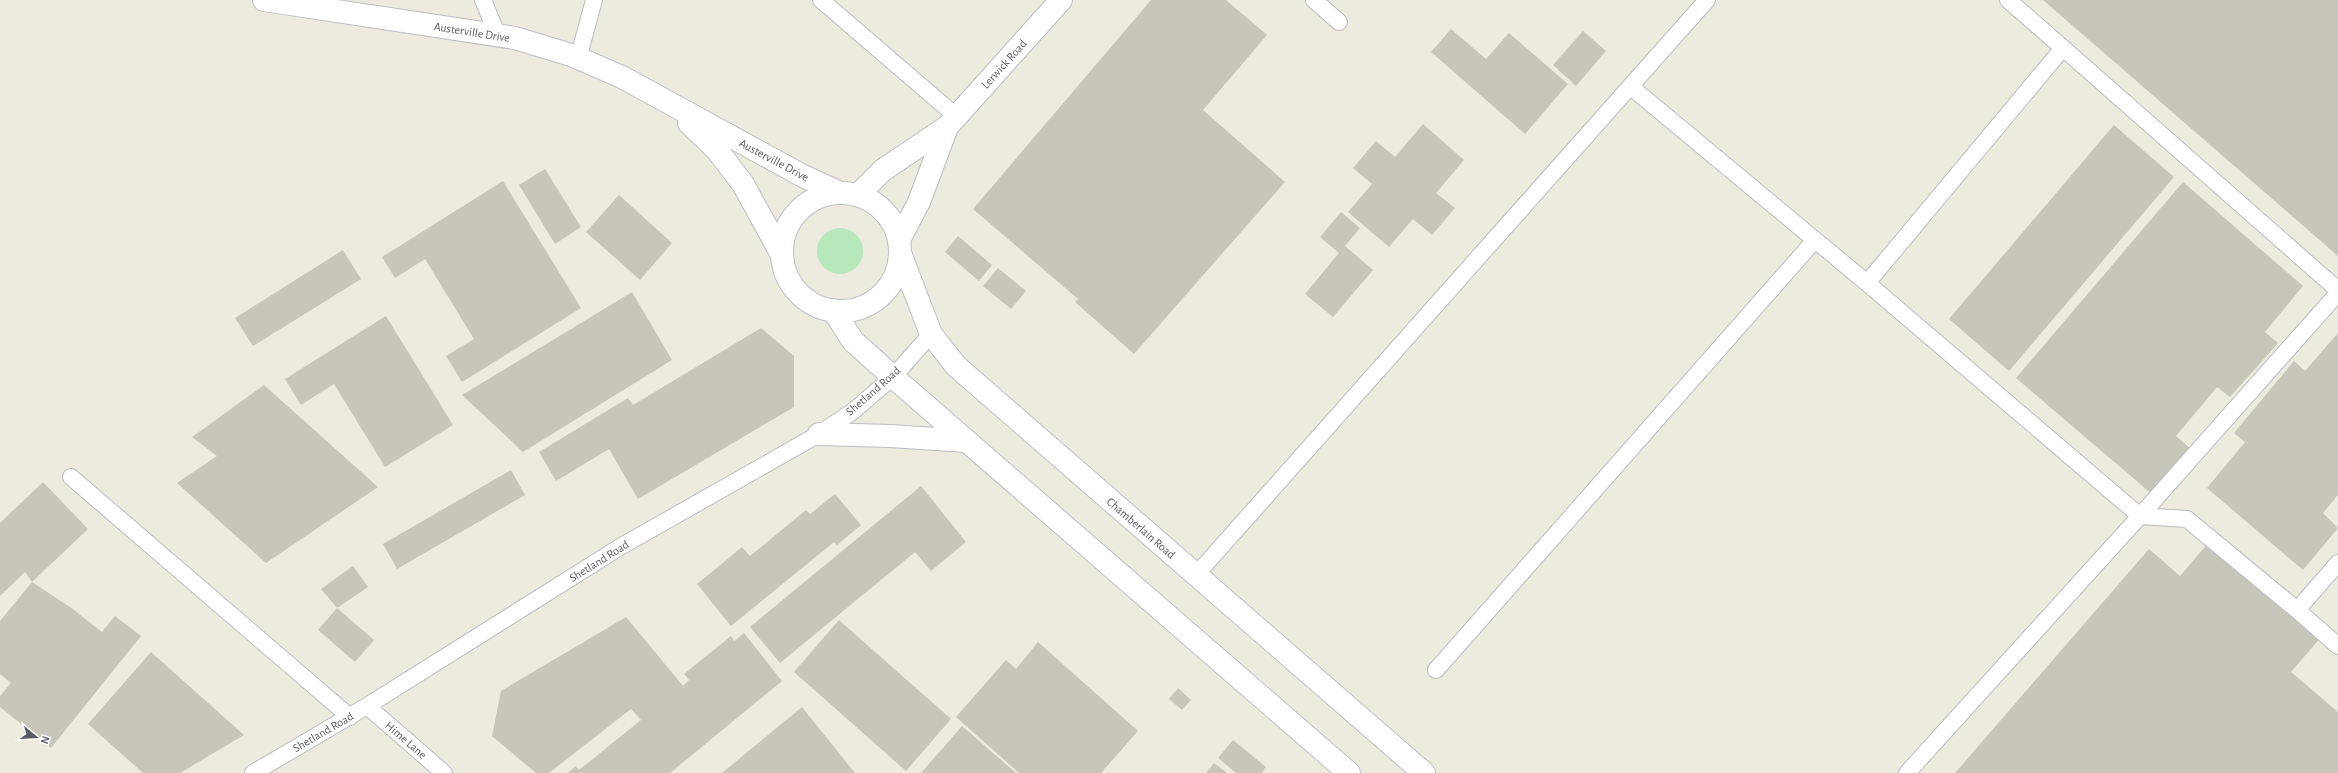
<svg xmlns="http://www.w3.org/2000/svg" width="2338" height="773" viewBox="0 0 2338 773" font-family="'Alegreya Sans',sans-serif">
<style>
.green{fill:#b7e8bc}
.building{fill:#c8c5bb}
.lines{fill:none;stroke-linecap:round;stroke-linejoin:round}
.lane-casing{stroke:#b9bcc2;stroke-width:18}
.street-casing{stroke:#b9bcc2;stroke-width:24}
.secondary-casing{stroke:#bbbec6;stroke-width:24}
.lane{stroke:#fff;stroke-width:16}
.street{stroke:#fff;stroke-width:22}
.secondary{stroke:#fff;stroke-width:22}
.labels{text-anchor:middle;dominant-baseline:central;stroke-width:3;stroke-linejoin:round;paint-order:stroke}
.street-label{font-size:12px;fill:#575b61;stroke:#fff}
</style>
<rect width="100%" height="100%" fill="#edebde"/>
<!-- green -->
<path class="green" d="M817 251a23 23 0 1 1 46 0a23 23 0 1 1-46 0Z"/>
<!-- building -->
<path class="building" d="M1151,0H1226L1267,35L1203,110L1285,182L1134,354L1075,302L1078,299L973,209Z
M2043,0H2338V256Z
M1451,29L1486,59L1509,33L1568,84L1525,134L1431,52Z
M1583,31L1606,51L1576,86L1553,65Z
M1423,124L1464,160L1436,193L1455,208L1432,235L1413,219L1389,247L1348,212L1372,184L1353,168L1376,141L1395,157Z
M2114,125L2174,177L2009,371L1949,319Z
M545,169L581,227L555,244L519,185Z
M503,181L581,308L462,382L446,356L474,339L425,259L395,278L382,257Z
M2183,182L2303,286L2265,332L2278,343L2230,397L2217,387L2176,436L2192,450L2153,495L2016,378Z
M619,195L672,243L640,280L586,232Z
M1341,212L1360,228L1345,246L1373,270L1333,317L1305,294L1339,253L1320,237Z
M958,236L992,265L979,281L945,252Z
M343,250L361,279L253,346L235,318Z
M998,268L1026,291L1011,309L983,286Z
M632,292L672,360L523,452L462,395Z
M386,316L453,425L385,467L334,384L301,405L285,379Z
M761,328L794,356V407L638,499L609,449L556,481L539,452L628,398L633,405Z
M2338,333V495L2323,513L2338,528L2303,570L2207,488L2245,442L2234,433L2294,361L2305,371Z
M264,385L378,487L266,563L177,483L217,456L192,437Z
M511,470L525,495L397,569L383,544Z
M43,482L88,529L32,582L25,572L0,596V523Z
M921,486L966,542L931,571L915,552L780,663L750,627Z
M835,494L861,525L837,545L834,542L731,626L697,584L742,547L750,556L806,510L810,514Z
M2211,540L2322,636L2291,672L2338,712V773H1955L2149,549L2180,576Z
M353,566L368,587L337,608L321,589Z
M32,582L70,607L102,632L115,616L141,636L51,748L0,707V696L11,683L0,674V621Z
M337,608L374,640L355,662L318,630Z
M626,617L683,686L689,680L684,674L731,636L734,641L744,633L782,681L670,773H568L576,766L579,770L641,720L631,709L549,773H536L492,736L501,691Z
M839,620L951,719L906,771L794,672Z
M1038,642L1138,731L1101,773H1019L956,717L1006,660L1016,669Z
M151,652L244,735L180,773H143L88,724Z
M1178,688L1191,700L1182,710L1169,699Z
M802,707L855,773H722Z
M962,726L1016,773H921Z
M1233,740L1266,767L1262,773H1236L1218,758Z
M1214,763L1227,773H1206Z"/>
<g class="lines">
<!-- lane casing -->
<g class="lane-casing">
<path id="lane" d="M483,0L498,36
M821,0L957,117
M1314,0L1339,22
M2063,48L2338,290
M578,59L594,0
M1631,87L1867,283L2140,516L1907,773
M1867,283L2063,48L2008,0
M71,477L350,717
M2140,516L2338,293
M2140,516L2187,519L2297,610
M2338,563L2297,610L2338,646
M1196,575L1707,0
M1436,670L1815,240
M367,706L444,773
M253,773L367,706L620,547L819,434L852,412L893,377L931,334"/>
</g>
<!-- street casing -->
<g class="street-casing">
<path id="street" d="M858,195L883,170L947,127L1061,0
M899,240L919,202L947,127"/>
</g>
<!-- secondary casing -->
<g class="secondary-casing">
<path id="secondary" d="M264,0L515,38L571,55L622,77L803,176L840,193
M689,123L717,150L743,184L782,255
M782 252a59 59 0 1 1 118 0a59 59 0 1 1-118 0Z
M900,253L931,334L956,366L1424,773
M833,310L853,341L893,377L1349,773
M819,434L890,436L967,441"/>
</g>
<!-- lane -->
<use href="#lane" class="lane"/>
<!-- street -->
<use href="#street" class="street"/>
<!-- secondary -->
<use href="#secondary" class="secondary"/>
</g>
<g class="labels">
<!-- street labels -->
<g class="street-label">
<text transform="translate(472 32) rotate(9)">Austerville Drive</text>
<text transform="translate(1004 64) rotate(-48)">Lerwick Road</text>
<text transform="translate(774 160) rotate(28)">Austerville Drive</text>
<text transform="translate(873 391) rotate(-41)">Shetland Road</text>
<text transform="translate(1141 528) rotate(41)">Chamberlain Road</text>
<text transform="translate(599 561) rotate(-32)">Shetland Road</text>
<text transform="translate(323 732) rotate(-30)">Shetland Road</text>
<text transform="translate(406 740) rotate(41)">Hime Lane</text>
</g>
</g>
<!-- north arrow -->
<g transform="translate(36 737) rotate(108)" stroke="#ffffff" stroke-width="3" paint-order="stroke">
<path d="M0-3L7 15L0 10L-7 15Z" fill="#575b61"/>
<text y="-6" font-size="11" font-weight="bold" text-anchor="middle" fill="#575b61">N</text>
</g>
</svg>
